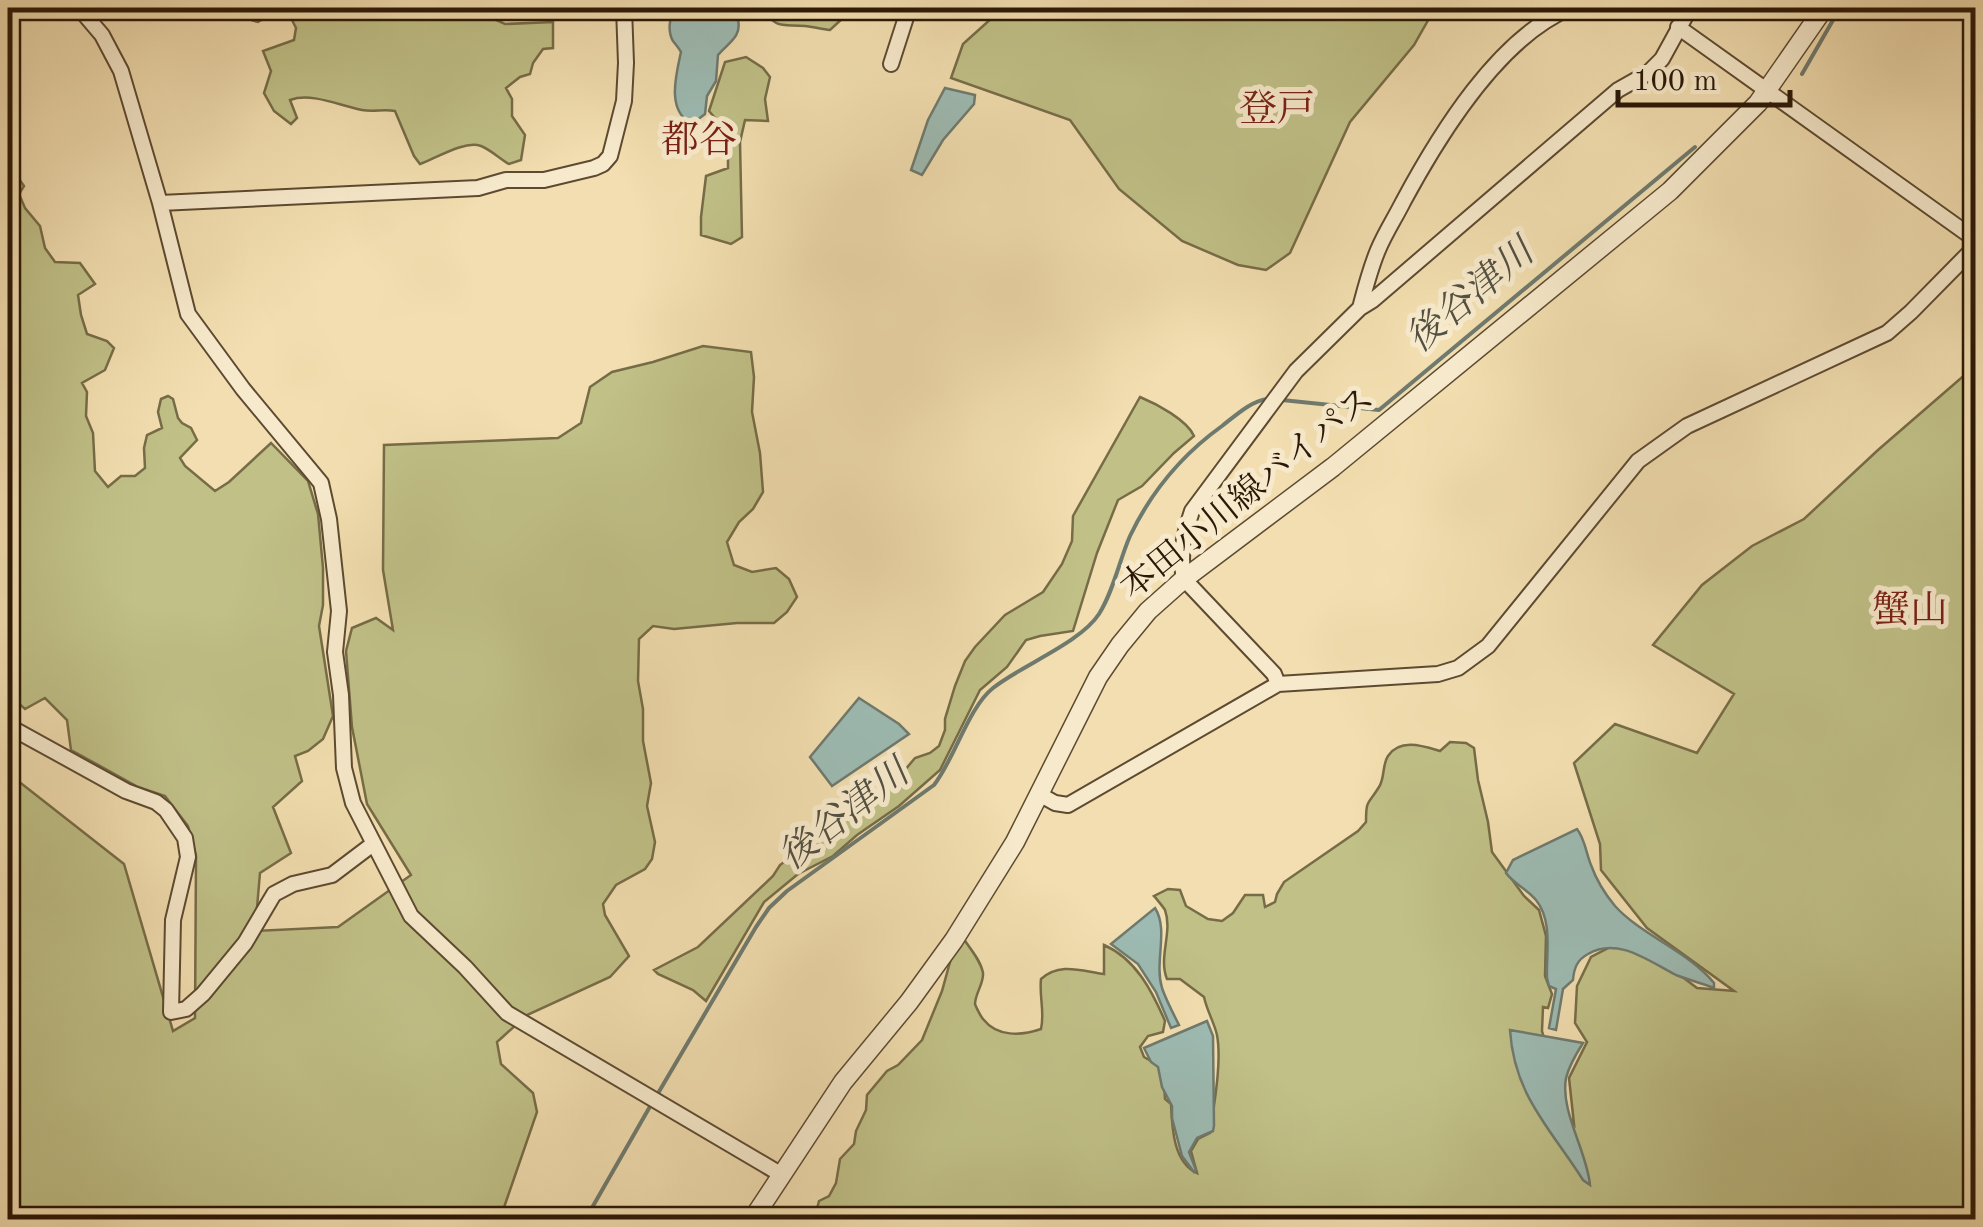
<svg xmlns="http://www.w3.org/2000/svg" width="1983" height="1227" viewBox="0 0 1983 1227" font-family="'Old Standard TT','Noto Serif JP',serif">
<style>
.green{fill:#c0c087;stroke:#766c47;stroke-width:2.5}
.water{fill:#9dbbb3;stroke:#6f7a6e;stroke-width:2.5}
.lines{fill:none;stroke-linecap:round;stroke-linejoin:round}
.stream{stroke:#6f7a6e;stroke-width:4}
.minor-casing{stroke:#5d4a31;stroke-width:18}
.tertiary-casing{stroke:#5d4a31;stroke-width:21}
.minor{stroke:#f7eacc;stroke-width:14}
.tertiary{stroke:#f7eacc;stroke-width:18}
.labels{text-anchor:middle;dominant-baseline:central;stroke-width:10;stroke-linejoin:round;paint-order:stroke}
.street-label{font-size:35px;fill:#2b1807;stroke:#f7eacc}
.neighbourhood-label{font-size:38px;fill:#7a1f14;stroke:#f7eacc}
.water-label{font-size:38px;font-style:italic;fill:#535143;stroke:#f7eacc}
</style>
<rect width="100%" height="100%" fill="#f2deb0"/>
<filter id="stains"><feTurbulence type="fractalNoise" baseFrequency=".002" numOctaves="4"/><feColorMatrix values="0 0 0 0 .2 0 0 0 0 .09 0 0 0 0 .02 0 0 0 .5 -.17"/></filter>
<radialGradient id="worn" r=".72"><stop offset=".6" stop-color="#630" stop-opacity="0"/><stop offset="1" stop-color="#630" stop-opacity=".3"/></radialGradient>
<!-- green -->
<path class="green" d="M243,8H488L489,17L505,24L553,22V48L543,49L533,63L530,74L520,77L506,88L512,99V116L525,135L521,160L509,164C500,159 491,150 481,146C464,140 435,159 420,164L414,156L395,111C384,109 373,112 362,110C340,106 312,92 290,100L297,118L291,124L274,111L264,93L271,71L263,51L294,40L296,28L291,18L273,13L258,22L251,20Z
M761,8H846L843,18L830,30C822,29 813,27 805,26C781,24 778,30 761,8Z
M1003,8H1435L1414,45L1350,122L1290,253L1266,270L1238,265L1182,241L1119,189L1070,120L951,78L963,44Z
M746,57L763,68L770,77L765,99L768,121L745,120L740,142L742,237L731,244L701,235V217L706,176L728,168V133L709,111L725,62Z
M8,172L17,176L24,186L19,194L25,208L40,226L45,248L55,262L80,263L95,284L78,295L81,315L87,334L107,341L114,348L105,370L82,383L87,392L86,416L93,433L95,471L108,487L121,476H135L145,468L144,448L147,435L162,428L158,412L161,399L168,396L173,399L178,418L182,423L191,428L197,440L180,458L185,466L215,491L229,482L271,443L308,481L318,514L323,568V605L319,626L333,716L323,739L308,751L295,756L302,781L273,807L291,853L260,873L255,931L338,927L411,875L367,804L352,727L346,651L352,628L376,618L393,630L383,570L384,445L558,438L581,423L590,387L612,372L653,362L703,346L751,352L754,377L752,412L760,453L763,492L753,509L739,522L727,542L734,565L752,572L776,568L789,579L797,597L787,612L774,623H737L674,629L653,626L639,639L638,681L643,709V741L651,783L647,806L655,842L652,859L645,869L616,885L603,904L605,915L629,956L610,977L527,1015L497,1042L501,1064L533,1093L537,1112L500,1219H8V773L124,864L173,1031L195,1018L196,856L188,826L165,796L138,787L71,750L67,720L45,698L25,709L8,694Z
M1975,366V1219L814,1220L819,1201L829,1196L836,1183L840,1159L854,1144L856,1131L866,1110L867,1095L887,1071L898,1065L922,1040L942,991L955,944L963,938C970,948 981,961 983,973C984,983 975,994 975,1004C976,1007 981,1017 983,1019C997,1037 1021,1036 1041,1029C1045,1012 1039,997 1041,979C1060,962 1081,971 1104,974V945C1136,959 1152,991 1165,1021L1163,1032L1148,1036L1140,1047L1144,1057L1163,1068L1165,1099L1171,1104C1172,1127 1173,1162 1197,1173L1191,1151L1198,1139L1210,1133C1214,1105 1222,1062 1217,1035C1214,1022 1207,1011 1204,997L1180,979H1167C1158,957 1173,932 1165,910C1164,908 1155,897 1154,896L1168,889L1180,890L1186,906L1208,919L1222,921L1233,913L1245,895H1263L1265,907L1275,902L1277,894L1284,882L1358,831L1366,822C1366,799 1368,805 1379,787C1385,778 1382,765 1388,756C1400,738 1423,746 1440,751L1450,742L1466,743L1474,748L1478,780L1488,822L1492,852L1524,896L1539,910L1546,936L1545,976L1552,994L1548,1008L1543,1007L1542,1031L1568,1116L1574,1124L1569,1078L1587,1042L1575,1023L1577,986L1591,957L1622,941L1664,963L1697,988L1734,991L1647,928L1601,870L1600,844L1574,763L1615,724L1697,753L1734,694L1653,645L1702,585L1752,546L1804,519L1878,450Z
M1140,397C1157,404 1187,420 1194,436L1174,453L1142,486L1118,500L1097,553L1073,631L1040,636L1026,640L1007,667L980,690L940,770L899,806L857,835L833,856L798,874L764,902L706,1001L693,990L658,974L654,970L698,947L773,876L780,865L831,827L860,801L878,793L899,777L915,758L930,753L939,746L945,730V719L955,686L965,661L975,647L1005,615L1043,592L1062,564L1072,541L1073,516Z"/>
<!-- water -->
<path class="water" d="M674,8H715L738,20C742,37 728,43 718,55L716,81L707,96L705,114L692,124C666,111 676,75 681,52C679,48 676,45 673,41C667,31 670,17 674,8Z
M945,88L975,95L974,104L943,140L922,175L911,170L928,120Z
M859,698L899,724L909,734L832,786L810,757Z
M1577,829C1585,839 1586,853 1591,865C1596,879 1605,894 1615,906C1641,935 1688,951 1714,983V988C1702,983 1688,980 1676,975C1650,962 1618,936 1588,954C1577,960 1574,968 1573,980L1563,989L1556,1030L1549,1028L1556,989L1549,986L1547,978C1546,953 1553,921 1536,900C1527,889 1514,884 1506,873L1513,860Z
M1155,908C1169,930 1154,962 1162,988C1166,1000 1173,1013 1179,1025L1171,1028L1156,992L1138,964L1111,944Z
M1207,1021L1213,1036L1214,1126L1213,1131L1197,1138L1189,1152L1196,1170L1194,1172L1182,1156L1172,1118V1106L1162,1087L1158,1067L1151,1062L1144,1048Z
M1510,1030L1583,1043C1576,1054 1569,1066 1566,1078C1560,1112 1587,1151 1590,1185L1583,1180C1550,1128 1514,1095 1510,1030Z"/>
<g class="lines">
<!-- stream -->
<path class="stream" d="M1802,74L1840,8
M1282,400L1379,410L1695,147
M657,1095L756,927L769,908L787,891L934,785C955,758 968,708 993,688C1022,665 1080,643 1099,614C1114,590 1119,561 1130,536C1151,492 1183,454 1222,426C1235,416 1251,401 1267,399
M585,1220L652,1103"/>
<!-- minor casing -->
<g class="minor-casing">
<path id="minor" d="M79,8L102,35L121,71L160,203L188,314L243,389L321,483L329,519L339,611L335,652L341,695L344,768L353,803L411,916L465,967L507,1013L782,1175
M1678,27L1976,240
M891,64L909,8
M160,203L478,188L506,180H544L594,168L603,164L610,156L624,101L626,63L624,8
M1360,308C1365,289 1370,269 1378,250C1385,233 1395,218 1403,202C1439,135 1498,38 1570,8
M1278,684L1274,674L1184,579C1179,554 1184,535 1192,511L1296,371L1360,308L1373,300L1618,90L1648,73L1662,59L1690,8
M8,726L126,791L156,802L166,810L185,838L188,857L173,920L171,1012L186,1009L203,994L245,943L274,894L293,884L332,875L373,844
M1039,794L1055,803L1068,805L1278,684L1438,674L1458,668L1488,646L1638,461L1687,426L1887,333L1911,312L1976,246"/>
</g>
<!-- tertiary casing -->
<g class="tertiary-casing">
<path id="tertiary" d="M752,1220L843,1082L909,1002L954,940L1015,842L1098,677L1120,645L1148,611L1184,579L1333,467L1670,191L1758,103L1824,8"/>
</g>
<!-- minor -->
<use href="#minor" class="minor"/>
<!-- tertiary -->
<use href="#tertiary" class="tertiary"/>
</g>
<g class="labels">
<!-- street labels -->
<g class="street-label">
<text transform="translate(1248 494) rotate(-39)">本田小川線バイパス</text>
</g>
<!-- neighbourhood labels -->
<g class="neighbourhood-label">
<text x="1277" y="111">登戸</text>
<text x="699" y="142">都谷</text>
<text x="1910" y="612">蟹山</text>
</g>
<!-- water labels -->
<g class="water-label">
<text transform="translate(1471 297) rotate(-40)">後谷津川</text>
<text transform="translate(845 816) rotate(-38)">後谷津川</text>
</g>
</g>
<!-- margin -->
<rect width="1983" height="1227" fill="none" stroke="#f2deb0" stroke-width="40"/>
<rect x="10" y="10" width="1963" height="1207" fill="none" stroke="#2b1807" stroke-width="5"/>
<rect x="20" y="20" width="1943" height="1187" fill="none" stroke="#2b1807" stroke-width="2.5"/>
<!-- scale -->
<path d="M1618 90v15h172v-15" fill="none" stroke="#2b1807" stroke-width="5"/>
<text x="1633" y="90" font-size="30" fill="#2b1807" stroke="#f7eacc" stroke-width="8" paint-order="stroke">100 m</text>
<rect width="100%" height="100%" filter="url(#stains)"/>
<rect width="100%" height="100%" fill="url(#worn)"/>
</svg>
